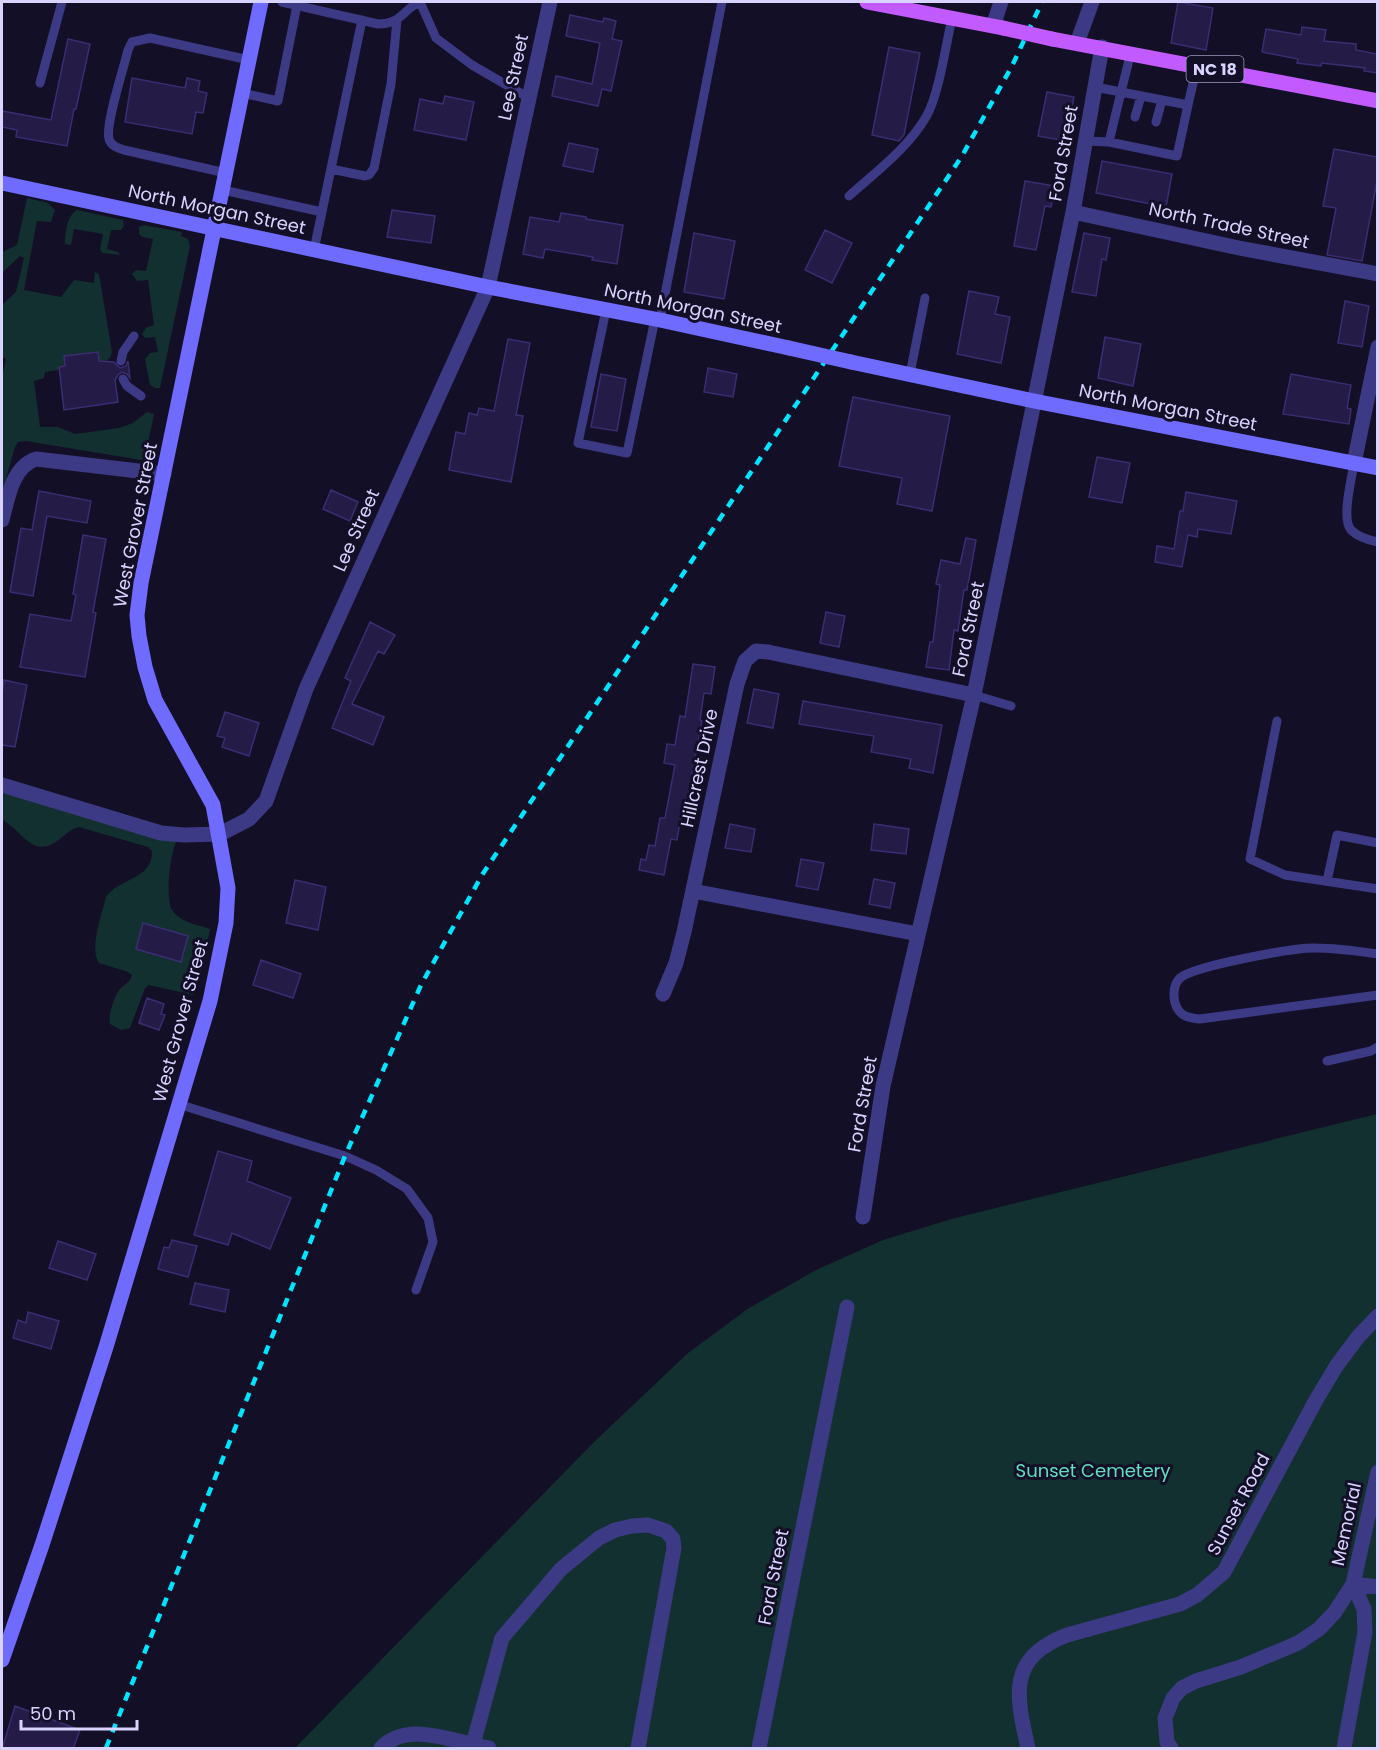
<svg xmlns="http://www.w3.org/2000/svg" width="1379" height="1750" viewBox="0 0 1379 1750" font-family="Poppins,sans-serif">
<style>
.green{fill:#12302f}
.building{fill:#241b47;stroke:#3b2d73;stroke-width:1.5}
.lines{fill:none;stroke-linecap:round;stroke-linejoin:round}
.lane{stroke:#3d3a85;stroke-width:9}
.street{stroke:#3d3a85;stroke-width:15}
.secondary{stroke:#6f6bff;stroke-width:15}
.primary{stroke:#c25bff;stroke-width:15}
.rail{stroke:#00e5ff;stroke-width:4.5;stroke-dasharray:9 8;stroke-linecap:butt}
.secondary-bridge{stroke:#6f6bff;stroke-width:15}
.primary-bridge{stroke:#c25bff;stroke-width:15}
.labels{text-anchor:middle;dominant-baseline:central;stroke-width:6;stroke-linejoin:round;paint-order:stroke}
.shield{fill:#130f26;stroke:#9e99be;stroke-width:1.5}
.shield-label{font-size:16px;font-weight:bold;fill:#d9d4ff}
.street-label{font-size:18px;fill:#d9d4ff;stroke:#130f26}
.park-label{font-size:18px;fill:#5fe0c0;stroke:#130f26}
</style>
<rect width="100%" height="100%" fill="#130f26"/>
<!-- green -->
<path class="green" d="M27,198L48,203L55,210L51,222L37,221L24,290L61,297L74,280L94,283L95,272L99,274L112,352L110,358L105,362L104,361H99L98,352L64,356L65,366L59,367V370L45,372L44,378L34,381L40,427H58L75,434L119,428L133,423L147,412L154,414L145,458L141,460L26,441L18,442L15,447L2,493V377L6,359L2,357V305L16,292L24,258L20,256L2,273V252L17,245Z
M77,210L123,220L124,226L121,230H111L107,249L118,252L120,255L102,253L100,249L103,234L74,229L71,245L65,244C65,233 67,215 77,210Z
M144,225L182,232L181,236L188,239L190,246L160,388H155L150,385L145,359L150,353L158,352L155,337L145,338L142,334L146,328L154,325L148,280L137,281L132,274L136,270L146,271L153,239L142,237L139,234V227Z
M2,791L177,840C170,852 165,898 172,910C180,922 198,925 210,929L203,965L193,995L149,985L145,988L130,1028L121,1030L110,1024C108,1015 114,997 119,990C124,984 130,983 132,975L128,972L99,963C89,949 102,913 106,897C118,878 153,880 152,851L148,847L79,827C69,829 63,838 54,843C31,857 20,828 2,820Z
M1377,1114V1748H295L594,1442L688,1353L749,1308L816,1270L883,1240L955,1218Z"/>
<!-- building -->
<path class="building" d="M1178,2L1213,8L1206,50L1171,43Z
M570,15L603,22L604,18L616,21L612,39L622,41L611,91L602,89L598,106L552,96L556,76L592,84L600,43L566,36Z
M1302,27L1326,30L1324,41L1356,44V50L1377,54V73L1364,71L1365,68L1322,63L1321,66L1297,63L1298,59L1262,52L1266,29L1301,35Z
M68,39L90,44L76,109H74L67,146L16,137L17,130L2,127V111L51,120Z
M889,47L920,53L904,135L899,141L872,135Z
M132,78L185,88L187,78L200,81L198,91L207,93L203,113L196,112L192,134L125,122Z
M1047,92L1074,97L1065,141L1038,136Z
M445,96L474,102L466,140L414,130L420,99L443,104Z
M569,143L598,149L593,172L563,166Z
M1334,149L1377,157V181L1362,261L1327,255L1336,208L1323,206Z
M1102,161L1172,174L1166,207L1096,193Z
M1025,181L1055,186L1051,207L1045,206L1036,250L1014,246Z
M392,210L435,216L431,243L387,237Z
M561,213L586,217V219L623,225L617,264L592,260L593,257L545,249L543,258L523,254L530,217L559,222Z
M825,230L852,243L832,283L805,270Z
M694,233L735,241L724,299L684,292Z
M1084,233L1110,238L1106,260L1102,259L1096,296L1072,292Z
M969,291L999,297L995,314L1010,317L1001,363L957,354Z
M1345,301L1369,306L1362,347L1338,343Z
M1105,337L1141,344L1133,386L1098,378Z
M508,339L530,343L516,415L523,416L511,482L449,470L456,432L465,434L469,413L477,415L479,408L494,411Z
M98,352L99,361L114,362L120,368L126,366L128,361L130,378L127,374L122,372L118,375L115,380L118,402L64,410L59,367L65,366L64,356Z
M708,368L737,374L733,397L704,392Z
M601,374L626,379L617,431L591,427Z
M1291,374L1351,385L1347,408L1351,409L1349,424L1283,414Z
M853,397L950,416L932,511L897,504L902,478L839,466Z
M1097,457L1130,463L1122,503L1089,497Z
M331,490L358,502L350,521L323,509Z
M39,491L91,501L87,523L47,516L33,596L10,592L21,528L32,530Z
M1186,492L1237,501L1231,534L1198,529L1197,537L1188,535L1182,567L1155,562L1157,546L1174,549L1180,511H1183Z
M83,535L106,539L93,612L96,613L85,677L20,667L30,614L71,621L76,595L73,594Z
M966,538L976,540L967,590H964L958,631L954,630L949,670L926,667L930,642H933L940,585L936,584L941,560L960,564Z
M826,612L845,616L839,647L820,643Z
M370,622L395,635L384,654L378,651L352,704L384,717L373,745L332,728L351,681L345,678Z
M693,664L715,667L711,694L704,693L700,720L702,721L686,805L683,804L677,840L671,839L664,875L639,870L641,859L646,860L649,845L655,846L660,818H665L675,765L664,763L667,744L675,745L680,716L685,717Z
M4,680L27,685L15,747L2,745V694Z
M754,689L779,694L773,728L747,723Z
M803,701L942,725L933,773L909,768L911,759L871,752L874,736L799,724Z
M225,712L259,723L249,756L222,747L225,738L217,736Z
M730,824L755,829L751,852L725,848Z
M874,824L909,829L906,854L871,850Z
M801,859L824,863L818,890L796,886Z
M874,879L895,883L890,908L869,904Z
M295,880L326,887L318,930L286,923Z
M143,923L188,936L181,962L136,949Z
M261,960L301,974L293,998L253,985Z
M147,998L164,1004L161,1014L165,1015L159,1030L139,1023Z
M218,1151L252,1161L247,1181L291,1198L270,1249L232,1233L228,1245L194,1235Z
M172,1240L197,1246L188,1277L158,1269L164,1247L169,1248Z
M58,1241L96,1254L87,1280L49,1268Z
M195,1283L229,1290L225,1312L190,1304Z
M28,1312L59,1321L51,1349L13,1338L18,1320L26,1323Z
M15,1706L80,1730L73,1749H2Z"/>
<g class="lines">
<!-- lane -->
<path class="lane" d="M282,2L378,24C401,24 402,11 419,2
M420,2L436,38L472,65L529,98
M1131,52L1121,92L1188,105L1197,66
M40,83L62,2
M1095,87L1121,92L1109,142L1177,156L1188,105
M242,93L278,101L297,5
M1135,117L1141,96
M1156,122L1162,100
M1085,141L1109,142
M331,169L365,176L369,175L374,168L391,84L397,20
M226,173L124,150C118,148 111,146 109,139C105,124 124,68 128,50L132,42L150,38L249,60
M223,190L322,212
M849,196C876,172 908,148 926,117C939,95 946,44 952,18
M314,250L362,20
M606,310L578,443L627,453L655,319
M660,320L722,2
M121,361L123,352L134,336
M910,374L925,298
M123,379L127,386L141,396
M1354,463C1352,478 1341,518 1351,530C1358,537 1368,540 1378,542
M974,695L1011,706
M1277,721L1250,859L1285,875L1378,889
M1327,881L1337,835L1378,843
M1378,954C1357,951 1335,948 1314,948C1292,948 1194,966 1180,978C1173,985 1173,994 1175,1003C1179,1016 1188,1018 1200,1019L1378,995
M1327,1061L1371,1051L1378,1047
M178,1104L345,1156L376,1170L407,1189L428,1218L433,1242L416,1290"/>
<!-- street -->
<path class="street" d="M993,26L1001,2
M1077,43L1092,2
M1073,212L1239,248L1378,274
M1354,463L1378,347
M2,520C8,498 12,467 36,459L164,474
M2,785L161,833L184,835L220,834L249,819L266,801L306,689L488,287L550,2
M693,891L918,934
M663,994L676,963L684,932L737,684L745,661L756,651L768,652L974,695
M863,1217L883,1086L974,695L1073,212L1102,47
M1353,1584L1378,1587
M381,1748C409,1720 454,1742 489,1748
M472,1748L502,1638L561,1569L599,1538L615,1530L632,1526L648,1525L666,1531L673,1539L674,1548L638,1748
M759,1748L847,1307
M1028,1748C1016,1695 1007,1658 1067,1635L1180,1604L1197,1595L1224,1572L1316,1400L1337,1365L1358,1337L1378,1316
M1171,1748L1167,1742L1165,1718L1173,1698L1182,1688L1196,1681L1241,1667L1298,1643L1319,1629L1335,1612L1353,1584L1378,1472
M1344,1748L1365,1632L1364,1609L1353,1584"/>
<!-- secondary -->
<path class="secondary" d="M2,183L488,287L660,320L789,348
M851,362L1034,401L1378,468
M2,1660L42,1545L106,1347L210,1001L226,923L228,888L213,805L155,700L145,667L139,636L137,615L141,583L261,2"/>
<!-- primary -->
<path class="primary" d="M867,2L1003,28
M1052,39L1378,101"/>
<!-- rail -->
<path class="rail" d="M106,1748L345,1156L421,985L482,875L962,156L1012,66L1042,2"/>
<!-- secondary-bridge -->
<path class="secondary-bridge" d="M789,348L851,362"/>
<!-- primary-bridge -->
<path class="primary-bridge" d="M1003,28L1052,39"/>
</g>
<g class="labels">
<!-- shield labels -->
<rect class="shield" x="1186.5" y="56" width="57" height="26" rx="4.5"/>
<g class="shield-label">
<text x="1215" y="69">NC 18</text>
</g>
<!-- street labels -->
<g class="street-label">
<text transform="translate(513 77) rotate(-78)">Lee Street</text>
<text transform="translate(1063 153) rotate(-80)">Ford Street</text>
<text transform="translate(217 209) rotate(12)">North Morgan Street</text>
<text transform="translate(1229 225) rotate(12)">North Trade Street</text>
<text transform="translate(693 308) rotate(12)">North Morgan Street</text>
<text transform="translate(1168 407) rotate(11)">North Morgan Street</text>
<text transform="translate(135 525) rotate(-79)">West Grover Street</text>
<text transform="translate(356 530) rotate(-66)">Lee Street</text>
<text transform="translate(968 629) rotate(-78)">Ford Street</text>
<text transform="translate(699 768) rotate(-78)">Hillcrest Drive</text>
<text transform="translate(180 1021) rotate(-75)">West Grover Street</text>
<text transform="translate(862 1104) rotate(-80)">Ford Street</text>
<text transform="translate(1238 1504) rotate(-62)">Sunset Road</text>
<text transform="translate(1346 1524) rotate(-78)">Memorial</text>
<text transform="translate(773 1577) rotate(-79)">Ford Street</text>
</g>
<!-- park labels -->
<g class="park-label">
<text x="1093" y="1470">Sunset Cemetery</text>
</g>
</g>
<!-- border -->
<rect width="1379" height="1750" fill="none" stroke="#d9d4ff" stroke-width="6"/>
<!-- scale -->
<path d="M21 1720v9h116v-9" fill="none" stroke="#d9d4ff" stroke-width="3"/>
<text x="30" y="1720" font-size="18" fill="#d9d4ff" stroke="#130f26" stroke-width="4.5" paint-order="stroke">50 m</text>
</svg>
